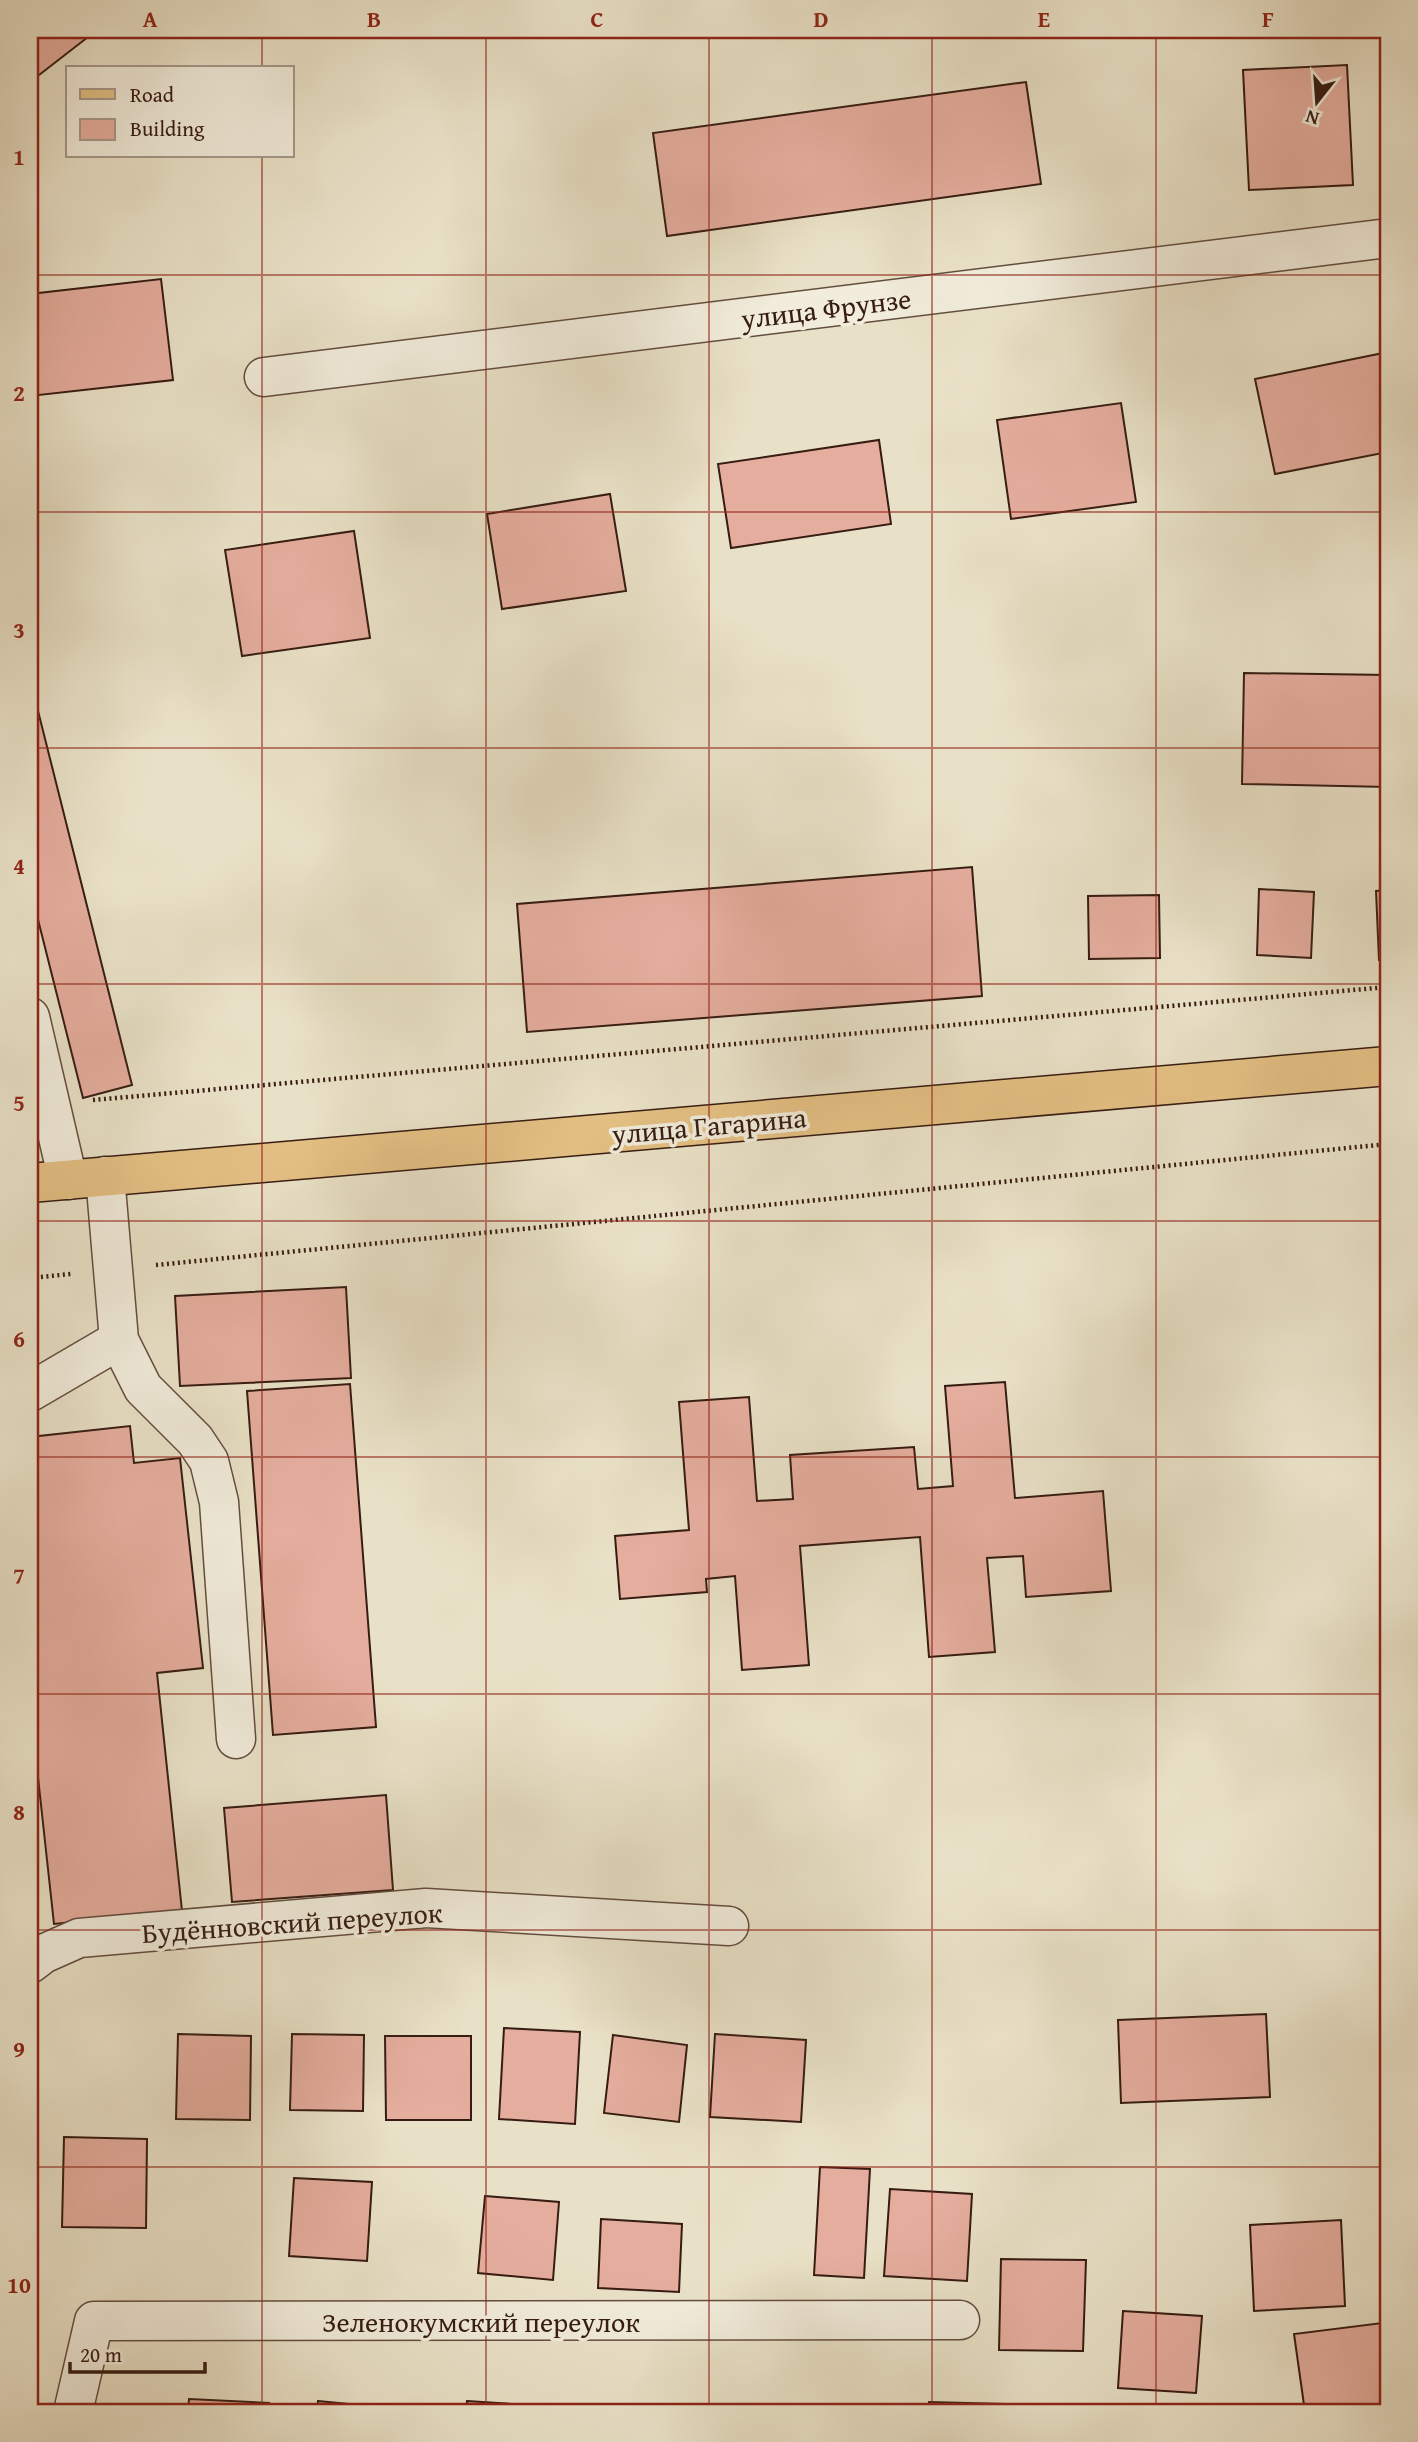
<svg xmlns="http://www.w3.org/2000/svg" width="1418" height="2442" viewBox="0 0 1418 2442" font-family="'Gentium Book Plus',serif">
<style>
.building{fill:#e5ad9e;stroke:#361c12;stroke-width:2}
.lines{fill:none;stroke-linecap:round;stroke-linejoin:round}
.minor-casing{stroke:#634d3f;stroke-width:41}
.major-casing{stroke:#361c12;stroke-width:41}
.path{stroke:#361c12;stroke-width:4.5;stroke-dasharray:2 3.5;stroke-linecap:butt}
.minor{stroke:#f1ecdb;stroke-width:38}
.major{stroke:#e4c084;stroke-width:38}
.grid{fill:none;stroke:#8f2418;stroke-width:2;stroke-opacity:0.55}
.labels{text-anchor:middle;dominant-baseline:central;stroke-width:7;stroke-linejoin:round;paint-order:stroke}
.street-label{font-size:28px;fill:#361c12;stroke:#f1ecdb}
.neatline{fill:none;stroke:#8f2418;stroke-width:2.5}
.grid-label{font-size:23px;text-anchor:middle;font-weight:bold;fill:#8f2418}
</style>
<rect width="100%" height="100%" fill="#e9e1c7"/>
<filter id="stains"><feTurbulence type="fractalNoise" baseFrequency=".00286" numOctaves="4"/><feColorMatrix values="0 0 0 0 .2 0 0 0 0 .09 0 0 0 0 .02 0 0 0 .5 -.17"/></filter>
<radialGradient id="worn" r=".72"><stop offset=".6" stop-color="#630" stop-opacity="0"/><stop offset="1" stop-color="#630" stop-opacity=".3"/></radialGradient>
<!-- building -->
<path class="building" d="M30,30H97L30,82Z
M1347,65L1353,185L1249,190L1243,70Z
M1026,82L1041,184L667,236L653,133Z
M161,279L173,380L30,396V294Z
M1388,352V452L1275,474L1255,379Z
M1121,403L1136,502L1011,519L997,420Z
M879,440L891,524L731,548L718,464Z
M610,494L626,591L502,609L487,514Z
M354,531L370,638L242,656L225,550Z
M1244,673L1388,675V787L1242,784Z
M30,679L132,1085L83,1098L30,888Z
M972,867L982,996L527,1032L517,904Z
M1259,889L1314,892L1311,958L1257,955Z
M1388,890V959L1379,960L1376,891Z
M1159,895L1160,958L1089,959L1088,896Z
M346,1287L351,1378L180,1386L175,1296Z
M1005,1382L1015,1498L1103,1491L1111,1591L1026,1597L1023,1556L987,1558L995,1652L929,1657L920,1537L800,1546L809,1665L742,1670L735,1576L706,1579L707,1592L620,1599L615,1536L689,1530L679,1402L749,1397L757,1501L793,1499L790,1455L914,1447L918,1489L953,1486L945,1386Z
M350,1384L376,1727L273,1735L247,1391Z
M130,1426L134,1463L180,1458L203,1668L157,1673L182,1911L54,1924L30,1704V1437Z
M386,1795L393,1890L232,1902L224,1808Z
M1266,2014L1270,2097L1121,2103L1118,2020Z
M504,2028L580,2032L575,2124L499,2119Z
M178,2034L251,2036L250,2120L176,2119Z
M292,2034L364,2035L363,2111L290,2110Z
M715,2034L806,2040L801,2122L710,2117Z
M613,2035L687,2045L679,2122L604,2113Z
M385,2036H471V2120H386Z
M64,2137L147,2139L146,2228L62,2227Z
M820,2167L870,2169L864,2278L814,2275Z
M294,2178L372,2182L367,2261L289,2256Z
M890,2189L972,2194L967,2281L884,2276Z
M485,2196L559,2202L553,2280L478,2273Z
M601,2219L682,2224L679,2292L598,2288Z
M1341,2220L1345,2306L1254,2311L1250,2225Z
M1001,2259L1086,2260L1083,2351L999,2350Z
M1123,2311L1202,2316L1196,2393L1118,2388Z
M1382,2323L1388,2372V2407L1351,2412H1305L1294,2334Z
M189,2399L269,2403L268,2412H188Z
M318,2401L410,2410V2412H317Z
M467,2401L544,2406V2412H466Z
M929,2402L1005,2404V2412H928Z
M601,2408H677V2412H601Z
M825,2410L901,2411V2412H825Z"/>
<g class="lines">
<!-- minor casing -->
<g class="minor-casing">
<path id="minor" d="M264,377L1388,238
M30,1017L68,1180
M105,1176L119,1340L143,1388L195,1440L209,1461L219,1502L236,1739
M30,1392L119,1340
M30,1964L43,1954L79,1938L426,1908L729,1926
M73,2412L94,2321L960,2320"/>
</g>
<!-- major casing -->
<g class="major-casing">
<path id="major" d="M30,1183L1388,1066"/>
</g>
<!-- path -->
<path class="path" d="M93,1100L1388,987
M156,1265L1388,1144
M30,1278L71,1274"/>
<!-- minor -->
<use href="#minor" class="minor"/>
<!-- major -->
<use href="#major" class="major"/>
</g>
<!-- grid -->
<path class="grid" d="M262,30V68M486,30V2412M709,30V2412M932,30V2412M1156,30V2412M262,156V2412M30,275H1388M30,512H1388M30,748H1388M30,984H1388M30,1221H1388M30,1457H1388M30,1694H1388M30,1930H1388M30,2167H1388"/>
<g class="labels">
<!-- street labels -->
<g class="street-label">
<text transform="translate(826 308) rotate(-7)">улица Фрунзе</text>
<text transform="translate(709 1125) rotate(-5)">улица Гагарина</text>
<text transform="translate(292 1922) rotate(-4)">Будённовский переулок</text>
<text x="481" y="2321">Зеленокумский переулок</text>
</g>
</g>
<!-- margin -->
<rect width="1418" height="2442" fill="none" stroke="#e9e1c7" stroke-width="77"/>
<!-- legend -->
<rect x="66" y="66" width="228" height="91" fill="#f1ecdb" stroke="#a6998b" stroke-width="2"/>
<rect x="80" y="89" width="35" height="10" fill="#e4c084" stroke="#a6998b" stroke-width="2"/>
<text x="130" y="102" font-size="21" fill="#361c12">Road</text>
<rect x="80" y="119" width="35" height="21" fill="#e5ad9e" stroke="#a6998b" stroke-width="2"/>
<text x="130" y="136" font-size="21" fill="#361c12">Building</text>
<!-- north arrow -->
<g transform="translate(1317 102) rotate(197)" stroke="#f1ecdb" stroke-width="5" paint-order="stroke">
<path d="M0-5L12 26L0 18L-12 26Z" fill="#361c12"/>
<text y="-10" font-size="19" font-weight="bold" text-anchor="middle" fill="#361c12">N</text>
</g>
<!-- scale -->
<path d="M70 2362v10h135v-10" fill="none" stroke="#361c12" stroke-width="3.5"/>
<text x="80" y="2362" font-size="21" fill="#361c12" stroke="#f1ecdb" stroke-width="5" paint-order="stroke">20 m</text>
<rect x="38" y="38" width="1342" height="2366" class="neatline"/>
<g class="grid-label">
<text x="150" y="27">A</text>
<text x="374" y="27">B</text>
<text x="597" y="27">C</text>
<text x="821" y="27">D</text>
<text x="1044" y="27">E</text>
<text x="1268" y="27">F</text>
<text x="19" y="165">1</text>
<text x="19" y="401">2</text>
<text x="19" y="638">3</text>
<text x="19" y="874">4</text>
<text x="19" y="1111">5</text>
<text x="19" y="1347">6</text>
<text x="19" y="1584">7</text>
<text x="19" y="1820">8</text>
<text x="19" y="2057">9</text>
<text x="19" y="2293">10</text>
</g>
<rect width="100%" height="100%" filter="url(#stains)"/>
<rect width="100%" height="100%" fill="url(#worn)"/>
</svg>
